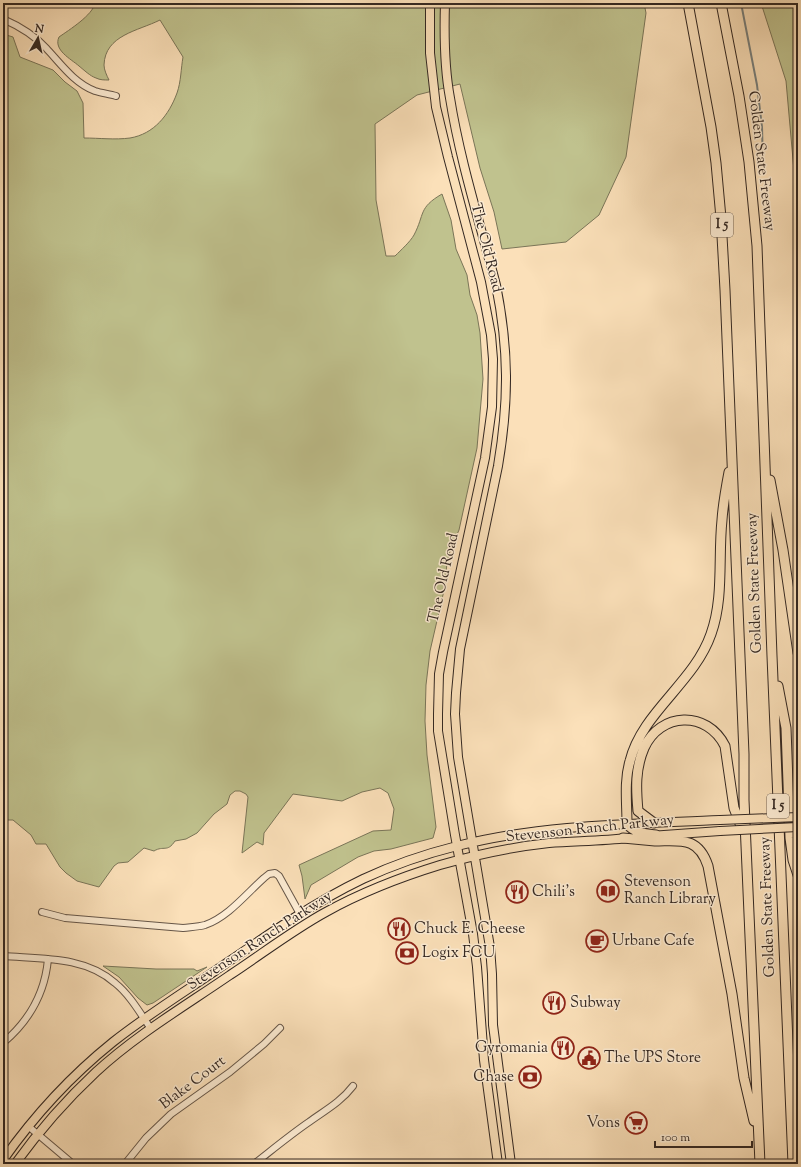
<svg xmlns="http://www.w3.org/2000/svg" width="801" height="1167" viewBox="0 0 801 1167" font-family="'Sorts Mill Goudy',serif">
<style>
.green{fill:#c0c28e;stroke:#7a7558}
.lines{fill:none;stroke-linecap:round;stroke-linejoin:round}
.stream{stroke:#78807e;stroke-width:2}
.minor-casing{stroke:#665648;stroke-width:8}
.major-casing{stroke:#342822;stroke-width:10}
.highway-casing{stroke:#342822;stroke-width:11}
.minor{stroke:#fcebd2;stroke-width:6}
.major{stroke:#fbe0b9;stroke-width:8}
.highway{stroke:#fbe0b9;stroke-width:9}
.major-bridge-casing{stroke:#342822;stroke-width:10;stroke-linecap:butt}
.major-bridge{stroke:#fbe0b9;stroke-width:8}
.labels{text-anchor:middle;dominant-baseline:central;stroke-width:3;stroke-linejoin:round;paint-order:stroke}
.shield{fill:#fcebd2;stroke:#706257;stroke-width:1}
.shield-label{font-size:14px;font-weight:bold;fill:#342822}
.street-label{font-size:15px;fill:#342822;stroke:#fcebd2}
.poi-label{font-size:15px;fill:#342822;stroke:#fcebd2;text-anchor:start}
</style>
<rect width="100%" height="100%" fill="#fbe0b9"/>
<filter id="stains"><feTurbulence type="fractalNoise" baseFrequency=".005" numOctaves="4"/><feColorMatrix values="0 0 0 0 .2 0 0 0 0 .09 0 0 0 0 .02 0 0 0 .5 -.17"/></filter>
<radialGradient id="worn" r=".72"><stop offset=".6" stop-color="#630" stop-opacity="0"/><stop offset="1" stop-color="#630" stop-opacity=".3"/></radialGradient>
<!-- green -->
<path class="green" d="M95,3H644L646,13L626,157L599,215L566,242L502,249L494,212L480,168L460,84L417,95L375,124L376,200L386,256H395C401,250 410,242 414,235C425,214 418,208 442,194L451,220L456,249L467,275L470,295L477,315L480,333L483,379L477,448L459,530L451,548L447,562L445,586L430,651L426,685L425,721L427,755L436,827L433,838L391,849L374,851L358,857L311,885L305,899L302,876L299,865L373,831L391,830L394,809L388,793L380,788L362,792L342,801L293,794L264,833L263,845L257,842L242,853L248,797L246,794L240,791H235L230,795L227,804L214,814L197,833L186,839L175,841C167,853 164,845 154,851L144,848L128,862L118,863L114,866L99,887L77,881L66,873L60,867L46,844H36L31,835L13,820H3V34L13,37L20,57L53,70L65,82L77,91L83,103L84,138C99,138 115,140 130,138C154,134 169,115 177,93C181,82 181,68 183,57L160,20C138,31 105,35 104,65C104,70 107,76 109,80C104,80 100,80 96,78C90,76 84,70 79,66C71,59 53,50 59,37C69,30 93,15 95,3Z
M761,3H798V216L786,81Z
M103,966L156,969H194L197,971L207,967L153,1003L147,1005L138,998L119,977Z"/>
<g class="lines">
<!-- stream -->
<path class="stream" d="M741,3L757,85L762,127L763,165"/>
<!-- minor casing -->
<g class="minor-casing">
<path id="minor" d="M3,19C19,26 35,36 46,48C61,64 74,83 95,91C101,93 109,94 116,96
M42,912L65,918L183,928C190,927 198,927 205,925C228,917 246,894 264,878L269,874L275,873L279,876L300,914
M3,956C41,959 85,956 115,983C130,995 140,1013 151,1029
M3,1043C29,1021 45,993 48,959
M28,1126L73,1164
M125,1164L146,1138L171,1114L230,1072L264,1044L280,1028
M254,1164C272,1150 290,1135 309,1122C324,1111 341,1102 353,1086"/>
</g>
<!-- major casing -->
<g class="major-casing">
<path id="major" d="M430,3V53L436,107L448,157L481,282L491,335L493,359L492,407L485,458L443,652L439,674L438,714V731L455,835L473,934L477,967L484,1060L498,1164
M445,3C444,35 444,66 450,98C460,161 480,223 496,285C509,350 509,401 498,466L460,649L456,693L455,714L458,757L490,947L492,974L493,1025L511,1164
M650,836L720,831
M3,1160C34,1116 72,1075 113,1042C146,1016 181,994 215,971C263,938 311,904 363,879C393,865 425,854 457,846C543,824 632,824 720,820
M15,1164C39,1131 66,1100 96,1072C136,1035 185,1006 230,975C262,954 293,930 326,912C362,892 401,877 440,865C475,855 512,847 549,843C575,841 602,841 628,838"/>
</g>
<!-- highway casing -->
<g class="highway-casing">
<path id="highway" d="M688,3L711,127L716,163L721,218L725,290L744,754V800L760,1164
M721,3L739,96L749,162L757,246L772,656L793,1164
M770,480L783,550L798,653
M778,686L786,728L790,838L793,860L798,875
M654,823L638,811C636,789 635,769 644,748C660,712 707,710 725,746L734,808L741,826
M656,835C644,833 636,834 627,824C627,803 624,781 630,761C642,712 694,683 711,634C724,598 718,558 722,520C723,504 726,488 729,472
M623,838C634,839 644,840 655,841C680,841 698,836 708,866L732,994L744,1078L754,1121"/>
</g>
<!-- minor -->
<use href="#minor" class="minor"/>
<!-- major -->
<use href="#major" class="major"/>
<!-- highway -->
<use href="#highway" class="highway"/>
<!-- major-bridge casing -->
<g class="major-bridge-casing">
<path id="major-bridge" d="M720,820L798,817
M720,831L798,827"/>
</g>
<!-- major-bridge -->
<use href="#major-bridge" class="major-bridge"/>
</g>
<!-- icons -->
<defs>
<g id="library-ring" transform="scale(1.15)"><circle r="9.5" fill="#fcebd2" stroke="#8f2418" stroke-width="1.5"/><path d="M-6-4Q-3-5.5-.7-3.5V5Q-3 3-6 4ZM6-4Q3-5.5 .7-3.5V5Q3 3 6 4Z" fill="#8f2418"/></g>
<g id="restaurant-ring" transform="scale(1.15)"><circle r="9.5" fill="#fcebd2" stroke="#8f2418" stroke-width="1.5"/><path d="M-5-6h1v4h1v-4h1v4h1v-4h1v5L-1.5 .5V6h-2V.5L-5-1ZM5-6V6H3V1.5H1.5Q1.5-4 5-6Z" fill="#8f2418"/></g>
<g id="cafe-ring" transform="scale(1.15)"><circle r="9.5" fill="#fcebd2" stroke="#8f2418" stroke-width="1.5"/><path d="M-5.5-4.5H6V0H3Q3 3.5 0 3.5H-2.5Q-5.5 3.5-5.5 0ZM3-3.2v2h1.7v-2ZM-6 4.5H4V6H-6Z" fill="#8f2418"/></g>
<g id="bank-ring" transform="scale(1.15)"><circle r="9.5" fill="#fcebd2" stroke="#8f2418" stroke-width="1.5"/><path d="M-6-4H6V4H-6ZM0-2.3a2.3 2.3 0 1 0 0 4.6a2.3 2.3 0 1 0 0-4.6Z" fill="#8f2418"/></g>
<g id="civic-ring" transform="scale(1.15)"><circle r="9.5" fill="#fcebd2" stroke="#8f2418" stroke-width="1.5"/><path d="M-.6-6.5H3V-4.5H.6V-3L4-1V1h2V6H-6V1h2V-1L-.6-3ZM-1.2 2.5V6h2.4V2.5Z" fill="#8f2418"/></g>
<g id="supermarket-ring" transform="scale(1.15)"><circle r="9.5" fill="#fcebd2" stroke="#8f2418" stroke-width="1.5"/><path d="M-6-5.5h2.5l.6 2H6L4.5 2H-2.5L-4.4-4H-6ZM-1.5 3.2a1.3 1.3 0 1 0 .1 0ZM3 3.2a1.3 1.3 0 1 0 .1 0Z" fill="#8f2418"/></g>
</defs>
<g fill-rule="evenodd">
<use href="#library-ring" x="608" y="891"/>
<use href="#restaurant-ring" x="517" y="892"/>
<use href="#restaurant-ring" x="399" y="929"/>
<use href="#cafe-ring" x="597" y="941"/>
<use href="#bank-ring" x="407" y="953"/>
<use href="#restaurant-ring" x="554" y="1003"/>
<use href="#restaurant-ring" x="563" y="1048"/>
<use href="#civic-ring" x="589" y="1058"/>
<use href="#bank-ring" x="530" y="1077"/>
<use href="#supermarket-ring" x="636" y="1123"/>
</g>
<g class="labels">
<!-- shield labels -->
<g class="shield">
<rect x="711" y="213" width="22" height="24" rx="3"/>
<rect x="767" y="794" width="22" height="24" rx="3"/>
</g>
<g class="shield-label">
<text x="722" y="225">I 5</text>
<text x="778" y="806">I 5</text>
</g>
<!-- street labels -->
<g class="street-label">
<text transform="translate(761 161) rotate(83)">Golden State Freeway</text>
<text transform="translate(486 248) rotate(76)">The Old Road</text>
<text transform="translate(444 578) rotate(-77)">The Old Road</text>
<text transform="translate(755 583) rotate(-92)">Golden State Freeway</text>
<text transform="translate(590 829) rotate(-6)">Stevenson Ranch Parkway</text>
<text transform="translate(768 907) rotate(-92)">Golden State Freeway</text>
<text transform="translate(260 941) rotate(-33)">Stevenson Ranch Parkway</text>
<text transform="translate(193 1083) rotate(-37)">Blake Court</text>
</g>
<!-- poi labels -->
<g class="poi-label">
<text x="624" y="882">Stevenson<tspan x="624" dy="17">Ranch Library</tspan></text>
<text x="532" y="892">Chili's</text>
<text x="414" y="929">Chuck E. Cheese</text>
<text x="612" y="941">Urbane Cafe</text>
<text x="422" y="953">Logix FCU</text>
<text x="570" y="1003">Subway</text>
<text x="548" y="1048" text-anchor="end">Gyromania</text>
<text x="604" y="1058">The UPS Store</text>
<text x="514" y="1077" text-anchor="end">Chase</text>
<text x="620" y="1123" text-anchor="end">Vons</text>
</g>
</g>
<!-- margin -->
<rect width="801" height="1167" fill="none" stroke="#fbe0b9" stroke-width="16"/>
<rect x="4" y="4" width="793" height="1159" fill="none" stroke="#342822" stroke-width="2"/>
<rect x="8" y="8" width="785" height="1151" fill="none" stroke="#342822"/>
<!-- north arrow -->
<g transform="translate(38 38) rotate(9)" stroke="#fcebd2" stroke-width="3" paint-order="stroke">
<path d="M0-3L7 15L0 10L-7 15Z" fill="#342822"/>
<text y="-6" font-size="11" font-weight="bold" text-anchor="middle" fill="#342822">N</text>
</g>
<!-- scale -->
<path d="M655 1141v6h97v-6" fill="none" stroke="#342822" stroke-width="2"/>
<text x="661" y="1141" font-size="12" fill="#342822" stroke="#fcebd2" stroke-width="3" paint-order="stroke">100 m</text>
<rect width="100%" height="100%" filter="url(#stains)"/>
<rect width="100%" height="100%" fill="url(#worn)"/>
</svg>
